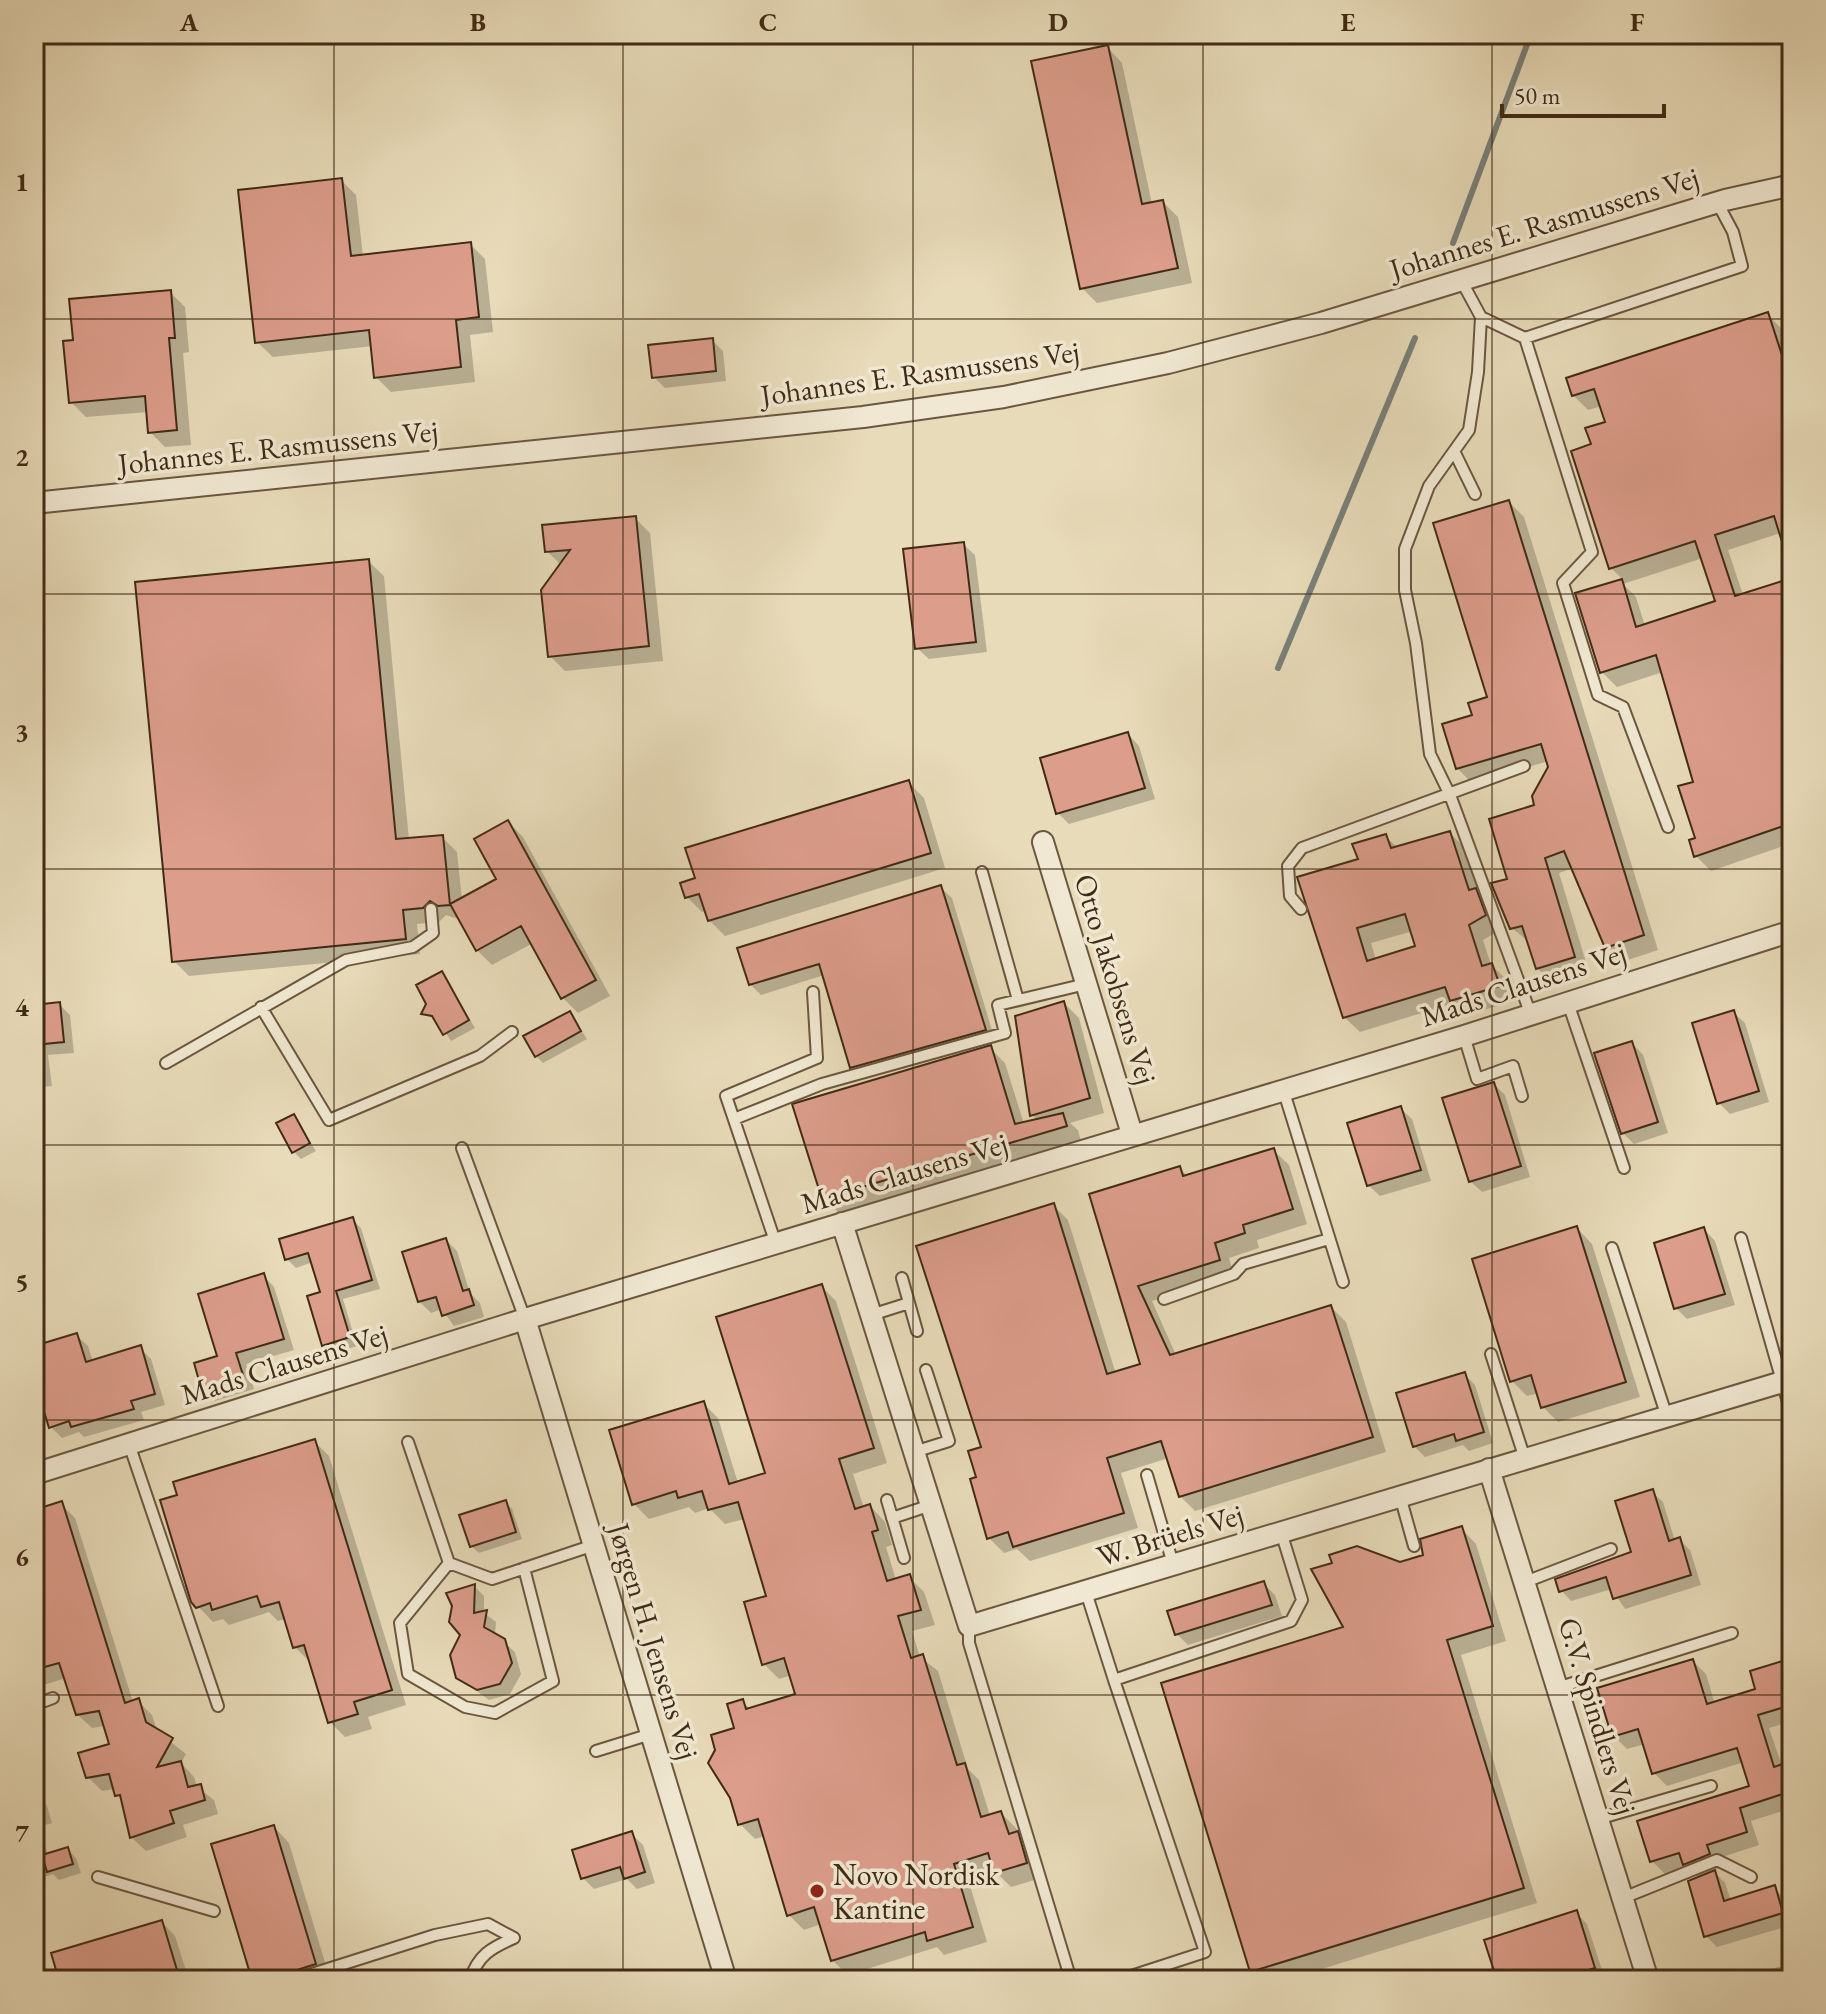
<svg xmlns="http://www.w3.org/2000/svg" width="1826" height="2014" viewBox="0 0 1826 2014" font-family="'EB Garamond',serif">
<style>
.shadow{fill:#0003;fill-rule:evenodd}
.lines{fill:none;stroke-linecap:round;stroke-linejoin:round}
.stream{stroke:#798079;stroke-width:6}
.building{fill:#dc9d8b;stroke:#412b16;stroke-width:2;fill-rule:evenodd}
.lane-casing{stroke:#6b573f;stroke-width:14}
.street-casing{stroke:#6b573f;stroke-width:24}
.lane{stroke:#f0e8d2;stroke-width:10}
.street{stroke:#f0e8d2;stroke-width:20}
.grid{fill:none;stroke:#412b16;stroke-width:2;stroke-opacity:0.55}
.poi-dot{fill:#8f2418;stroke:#f0e8d2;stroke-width:3}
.labels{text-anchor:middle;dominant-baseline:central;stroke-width:7;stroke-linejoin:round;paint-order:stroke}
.street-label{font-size:30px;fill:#412b16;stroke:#f0e8d2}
.poi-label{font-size:30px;fill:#412b16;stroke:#f0e8d2;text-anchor:start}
.neatline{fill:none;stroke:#412b16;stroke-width:3}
.grid-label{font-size:26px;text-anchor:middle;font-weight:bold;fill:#412b16}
</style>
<rect width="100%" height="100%" fill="#e8dbb9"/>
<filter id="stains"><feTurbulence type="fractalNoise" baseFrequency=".0025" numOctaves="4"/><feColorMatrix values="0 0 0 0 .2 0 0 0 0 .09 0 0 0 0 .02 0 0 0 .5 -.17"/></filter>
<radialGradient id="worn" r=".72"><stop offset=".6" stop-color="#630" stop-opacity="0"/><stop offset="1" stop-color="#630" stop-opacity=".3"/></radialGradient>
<!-- shadow -->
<path class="shadow" d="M1107,47L1122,63L1152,204L1163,202L1178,217L1192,283L1097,303L1082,288Z
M341,180L356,195L363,256L470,244L485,259L493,332L470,335L475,382L391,392L376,377L373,346L273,357L257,342Z
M170,292L185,307L189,352L183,353L191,445L165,447L150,432L148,412L86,417L71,402L75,342Z
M1768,315L1783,330L1792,358V565L1781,533L1728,550L1743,595L1792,580V843L1711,871L1696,856V783L1663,672L1617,687L1602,672L1578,595L1624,581L1611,568L1593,446L1607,423L1602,406L1588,410L1573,395ZM1703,558L1717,603L1645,626L1636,597L1623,584Z
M712,340L723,351L726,381L665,388L654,377Z
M1509,502L1524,517L1658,950L1622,962L1606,947L1573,868L1559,873L1589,972L1553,983L1537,968L1529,942L1512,928L1509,880L1551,767L1549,761L1472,783L1457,768L1474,716L1490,699Z
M635,518L650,533L663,661L565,671L550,656L561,565L547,551Z
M963,544L975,555L987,652L929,659L917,648Z
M368,561L384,576L409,840L442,837L457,852L462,900L498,880L508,822L523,837L610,996L578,1013L563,998L533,943L492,965L477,950L461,920L446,915L439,922L417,924L420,954L189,976L174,961Z
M1128,734L1139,746L1155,799L1069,824L1058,813Z
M909,783L924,798L945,868L725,936L709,920L707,911L702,912L687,897Z
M1450,833L1465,848L1479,894L1490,905L1500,930L1483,940L1491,965L1507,980L1514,1001L1467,1015L1454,1003L1360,1032L1344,1017L1361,860L1385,836L1398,848ZM1413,931L1418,947L1376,960L1371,943Z
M941,888L952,898L995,1040L862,1077L852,1067L824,975L761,995L750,984Z
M442,973L475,1028L451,1041L438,1021L424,1013Z
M1792,996V1018L1786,998Z
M1064,1003L1079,1018L1104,1113L1070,1123L1078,1130L1081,1141L839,1213L824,1198L990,1048L1005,1063L1024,1124L1039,1121L1032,1115Z
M59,1004L70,1015L74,1053L48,1055L52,1086L34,1088V1007Z
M1733,1012L1745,1023L1769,1102L1730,1114L1719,1103Z
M570,1013L587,1039L543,1063L536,1056Z
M1632,1043L1643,1055L1668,1133L1634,1144L1622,1132Z
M1494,1084L1505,1095L1530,1177L1482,1192L1470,1181Z
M1400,1108L1412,1119L1431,1181L1380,1196L1368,1185Z
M293,1116L316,1151L301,1159L294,1152Z
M1273,1150L1289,1165L1307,1224L1257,1240L1259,1248L1229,1258L1234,1275L1152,1301L1176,1355L1331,1307L1346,1322L1386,1452L1195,1511L1180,1496L1169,1458L1121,1473L1138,1528L1030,1561L1017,1549L1004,1553L989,1538L979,1479L984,1448L1053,1205L1068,1220L1116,1374L1143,1366L1091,1196L1180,1168L1188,1177Z
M352,1219L361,1228L380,1289L343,1299L357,1346L332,1354L323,1345L322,1293L313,1262L296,1268L287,1259Z
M1577,1228L1592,1244L1640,1397L1558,1422L1543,1407L1539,1393L1527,1396L1512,1381Z
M1704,1229L1715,1241L1735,1305L1687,1319L1676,1308Z
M446,1240L457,1251L470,1293L480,1303L484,1317L454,1326L442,1309L431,1313L419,1301Z
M263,1275L274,1287L294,1350L246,1364L254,1389L215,1401L204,1390Z
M821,1286L836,1301L887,1463L853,1474L864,1508L870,1506L885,1522L892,1545L886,1547L896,1580L909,1577L924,1592L935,1625L912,1631L920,1657L938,1671L968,1769L979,1780L990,1816L1001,1813L1016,1828L1032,1849L1041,1878L1011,1887L995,1871L968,1879L987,1942L944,1955L937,1947L848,1975L832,1960L821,1924L804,1930L789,1915L765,1836L755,1839L740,1824L737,1729L742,1701L751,1710L798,1695L792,1675L779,1679L764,1664L769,1597L745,1519L725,1524L709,1508L695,1513L689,1507L649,1519L634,1504L703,1403L718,1418L738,1483L767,1474Z
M76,1335L88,1346L93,1362L140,1348L151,1359L165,1405L141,1412L144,1420L84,1437L79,1432L62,1438L51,1427L34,1371V1348Z
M1464,1374L1475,1385L1493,1443L1469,1451L1463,1445L1425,1457L1414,1446Z
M314,1441L329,1456L406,1705L368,1717L372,1729L345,1737L330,1722L310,1662L295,1647L286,1619L278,1621L269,1612L229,1625L223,1619L213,1622L193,1601Z
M1652,1492L1663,1502L1675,1541L1679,1539L1690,1550L1701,1585L1625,1609L1612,1589L1571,1601L1561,1590L1633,1553Z
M505,1502L512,1509L522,1539L479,1553L471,1546Z
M61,1504L75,1518L133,1702L138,1701L152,1715L157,1731L186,1754L181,1763L194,1777L197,1787L214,1800L218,1814L183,1825L187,1837L146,1851L131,1837L124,1802L115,1789L102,1791L88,1777L112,1745L105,1726L92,1728L77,1714L66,1678L34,1688V1555L40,1553L34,1532V1512Z
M1461,1528L1476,1544L1506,1641L1461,1655L1537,1903L1286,1980H1262L1252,1971L1346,1628L1334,1564L1400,1565L1425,1557Z
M1264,1584L1275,1595L1282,1616L1188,1645L1177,1634Z
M474,1586L484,1596V1613L496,1622L495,1635L515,1652L521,1674L510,1694L489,1700L458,1677L462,1634Z
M1792,1660V1721L1769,1728L1782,1766L1792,1763V1808L1751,1821L1759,1845L1719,1858L1722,1867L1713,1871L1725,1883L1731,1901L1774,1888L1785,1899L1792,1925L1717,1947L1706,1936L1699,1878L1688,1867L1665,1874L1652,1861L1752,1787L1744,1762L1667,1786L1654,1773L1645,1744L1627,1749L1614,1736L1693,1661L1706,1674L1715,1704L1758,1690Z
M38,1796L47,1806L52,1823L39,1827L48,1855L67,1849L76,1858L81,1873L59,1880L53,1874L34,1881V1797Z
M274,1827L289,1843L330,1979L254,1980Z
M632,1834L643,1845L655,1883L637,1889L627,1879L594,1889L583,1878Z
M1576,1913L1587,1924L1605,1979L1499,1980Z
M162,1922L175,1936L189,1980H61Z
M1792,1964V1980H1725Z"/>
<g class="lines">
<!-- stream -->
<path class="stream" d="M1453,243L1531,34
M1278,668L1415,338"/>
</g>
<!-- building -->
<path class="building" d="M1108,45L1142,204L1163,200L1178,268L1080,289L1031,61Z
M342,178L351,256L471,242L479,317L456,320L461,367L374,378L369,330L255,343L238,190Z
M171,290L175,338H169L177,430L148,433L145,396L69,403L63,341L73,340L69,299Z
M1768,312L1792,386V560L1788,561L1774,516L1715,535L1735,596L1792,578V823L1694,857L1689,840L1695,838L1678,786L1693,782L1656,655L1600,673L1575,593L1622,579L1636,627L1715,601L1695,541L1609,569L1571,451L1591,444L1585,428L1605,422L1594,389L1572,396L1566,378Z
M713,338L716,371L652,378L648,345Z
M1509,500L1644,935L1605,948L1564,851L1545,858L1575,957L1536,969L1522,926L1510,929L1491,883L1507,879L1489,819L1534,805L1532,796L1548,767L1541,744L1456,769L1442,724L1472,715L1468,703L1487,697L1433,523Z
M636,516L649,646L548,657L541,590L570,550L545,552L542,525Z
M964,542L976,642L915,649L903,549Z
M369,559L396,839L443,835L450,905L438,906L430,901L423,908L403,910L406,939L172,962L135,582Z
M1128,732L1145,788L1056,814L1040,758Z
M909,780L931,853L708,921L699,894L685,898L680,883L695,878L685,848Z
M508,820L596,980L561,999L521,926L476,951L450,904L496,879L474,839Z
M1450,831L1469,890L1476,888L1486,915L1469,925L1482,966L1492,963L1500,986L1450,1001L1445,987L1343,1018L1297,877L1358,859L1352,844L1386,834L1391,848ZM1405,914L1415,946L1367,961L1357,928Z
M941,885L986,1030L850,1068L819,964L749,985L737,948Z
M442,971L469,1020L443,1035L432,1016L421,1014L426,1004L416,985Z
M1064,1001L1090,1098L1030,1116L1015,1016Z
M60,1002L64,1042L34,1045V1005Z
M1734,1010L1759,1091L1717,1104L1692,1023Z
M570,1011L581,1031L535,1057L523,1036Z
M1632,1041L1658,1122L1621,1134L1594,1053Z
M991,1045L1015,1124L1063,1113L1067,1126L822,1199L792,1104Z
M1494,1082L1521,1166L1469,1182L1442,1098Z
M1401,1106L1421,1170L1367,1186L1347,1123Z
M294,1114L310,1143L292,1153L276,1123Z
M1274,1148L1293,1209L1243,1225L1245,1233L1215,1243L1220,1260L1138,1286L1170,1355L1331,1305L1373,1437L1179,1497L1161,1441L1107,1458L1124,1513L1013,1547L1008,1532L987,1539L970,1479L976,1477L968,1451L981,1447L916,1246L1054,1203L1107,1374L1140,1364L1089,1194L1180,1166L1183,1176Z
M353,1217L372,1280L336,1291L350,1337L322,1346L307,1296L320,1292L308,1253L285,1260L279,1239Z
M1577,1226L1626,1382L1541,1408L1531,1375L1510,1382L1472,1259Z
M1704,1227L1725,1294L1674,1309L1654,1243Z
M446,1238L463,1291L469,1289L474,1305L442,1316L436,1297L418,1302L402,1252Z
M264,1273L284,1339L236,1353L244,1378L202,1391L194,1363L217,1356L198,1294Z
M822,1284L874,1448L839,1459L855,1509L870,1504L878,1530L872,1532L887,1581L910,1574L921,1610L898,1616L911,1658L923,1654L957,1765L965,1763L981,1817L1001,1811L1009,1834L1018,1831L1027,1863L994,1873L988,1853L954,1864L973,1927L927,1941L925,1932L831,1961L814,1907L787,1916L758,1819L738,1825L730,1798L708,1763L715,1750L711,1735L734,1728L727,1704L743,1699L746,1709L795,1694L784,1658L762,1665L744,1602L766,1596L738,1502L708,1510L702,1491L678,1498L676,1491L632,1505L609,1430L704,1401L729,1484L765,1473L716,1317Z
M77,1333L86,1362L141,1345L155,1394L131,1401L134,1409L71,1427L69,1421L49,1428L34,1378V1346Z
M1465,1372L1484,1432L1456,1441L1454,1434L1413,1447L1396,1393Z
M315,1439L392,1690L354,1702L358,1714L328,1723L304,1645L293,1648L279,1602L261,1607L257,1596L212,1610L210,1603L196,1608L191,1602L160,1500L177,1495L173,1482Z
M1653,1489L1669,1541L1680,1537L1691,1575L1613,1599L1606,1577L1559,1592L1555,1579L1631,1552L1615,1501Z
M506,1500L516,1532L470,1547L459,1515Z
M62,1501L125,1703L139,1698L146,1722L173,1738L157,1767L181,1761L188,1787L201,1784L205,1800L170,1811L174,1823L130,1838L120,1795L115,1796L109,1774L86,1778L78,1753L109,1744L99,1711L76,1715L59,1663L34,1670V1559L40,1557L34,1539V1510Z
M1462,1526L1493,1626L1447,1640L1524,1888L1250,1972L1161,1683L1343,1627L1311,1569L1332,1563L1329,1555L1357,1546L1400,1562L1423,1555L1420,1539Z
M1264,1581L1272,1605L1175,1635L1167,1611Z
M475,1584L474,1613L487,1610L484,1627L505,1639L512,1663L500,1684L477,1690L456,1678L450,1655L460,1635L449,1622L452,1606L446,1593Z
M1792,1658V1689L1784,1691L1788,1706L1758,1715L1774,1767L1792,1761V1791L1740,1808L1747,1832L1707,1845L1710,1854L1683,1865L1679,1853L1650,1862L1637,1821L1749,1786L1737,1748L1652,1774L1638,1729L1612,1737L1597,1688L1693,1659L1707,1704L1755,1689L1750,1671Z
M274,1825L316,1964L265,1980H252L211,1844Z
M632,1831L645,1872L624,1879L620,1867L581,1879L572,1850Z
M68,1847L73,1864L47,1872L42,1855Z
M1715,1870L1724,1901L1775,1885L1783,1913L1704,1937L1688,1881Z
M1577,1910L1595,1968L1556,1980H1497L1484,1940Z
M162,1920L180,1980H59L51,1953Z"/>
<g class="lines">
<!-- lane casing -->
<g class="lane-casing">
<path id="lane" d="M1461,280L1481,317L1525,338L1742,266L1733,232L1717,202
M1481,317L1478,372L1469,430L1429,486L1405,549V590L1416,643L1430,754L1450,795L1531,1015
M1525,338L1592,552L1563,583L1598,695L1623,707L1668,827
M1454,451L1475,494
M982,872L1018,1000
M1301,909L1290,896L1288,866L1302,848L1524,766
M1567,1000L1624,1168
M261,1007L329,1120L480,1056L512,1032
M1464,1036L1477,1079L1513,1066L1522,1096
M166,1063L346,960L413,947L433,933L431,909
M1283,1089L1343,1282
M734,1119L822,1084L1005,1033L998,1005L1086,984
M462,1148L525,1319
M1741,1238L1792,1416
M776,1244L726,1096L817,1058L813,992
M1612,1248L1667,1417
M902,1278L917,1331
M1164,1299L1234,1274L1243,1264L1329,1239
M871,1315L909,1303
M1491,1354L1525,1459
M408,1442L449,1563L492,1579L594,1545
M129,1444L218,1706
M914,1452L949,1441L926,1370
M1147,1475L1173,1564
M1400,1496L1414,1546
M887,1500L904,1558
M892,1518L931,1505
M449,1563L400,1623L408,1674L465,1707L495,1713L553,1681L524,1568
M1525,1582L1611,1549
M1086,1592L1114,1680L1291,1621L1302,1600L1281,1532
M969,1626V1643L1071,1980
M1114,1680L1205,1952L1119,1980
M1557,1688L1732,1633
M34,1705L53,1698
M596,1751L651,1734
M1598,1819L1711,1786
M98,1877L214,1911
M1623,1898L1717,1860L1751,1877
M293,1980L435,1935L488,1924L514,1938
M470,1980C478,1955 491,1948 514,1938"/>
</g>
<!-- street casing -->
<g class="street-casing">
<path id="street" d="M34,503L863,417L1004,397L1168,363L1321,323L1725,200L1792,185
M1043,842L1132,1134
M842,1223L969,1626L1792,1379
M525,1319L726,1980
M1489,1469L1648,1980
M34,1474L525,1319L1464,1036L1792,931"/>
</g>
<!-- lane -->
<use href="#lane" class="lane"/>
<!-- street -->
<use href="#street" class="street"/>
</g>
<!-- grid -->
<path class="grid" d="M334,34V1980M623,34V1980M913,34V1980M1203,34V1980M1492,34V1980M34,319H1792M34,594H1792M34,869H1792M34,1145H1792M34,1420H1792M34,1695H1792"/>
<!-- markers -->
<circle class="poi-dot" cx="817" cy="1891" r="8"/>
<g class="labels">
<!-- street labels -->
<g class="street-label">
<text transform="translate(1544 223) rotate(-17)">Johannes E. Rasmussens Vej</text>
<text transform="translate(920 373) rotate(-8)">Johannes E. Rasmussens Vej</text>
<text transform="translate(278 447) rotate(-6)">Johannes E. Rasmussens Vej</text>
<text transform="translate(1116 979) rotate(73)">Otto Jakobsens Vej</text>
<text transform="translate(1523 984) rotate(-18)">Mads Clausens Vej</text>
<text transform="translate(904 1173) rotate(-17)">Mads Clausens Vej</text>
<text transform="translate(284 1364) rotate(-17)">Mads Clausens Vej</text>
<text transform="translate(1170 1535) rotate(-17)">W. Brüels Vej</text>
<text transform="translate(654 1641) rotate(73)">Jørgen H. Jensens Vej</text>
<text transform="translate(1598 1716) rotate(73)">G.V. Spindlers Vej</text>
</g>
<!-- poi labels -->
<g class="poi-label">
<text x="833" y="1874">Novo Nordisk<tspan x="833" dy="34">Kantine</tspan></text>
</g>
</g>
<!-- margin -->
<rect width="1826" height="2014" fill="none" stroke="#e8dbb9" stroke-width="88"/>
<!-- scale -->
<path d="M1502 104v12h162v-12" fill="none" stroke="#412b16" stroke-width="4"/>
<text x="1514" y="104" font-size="24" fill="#412b16" stroke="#f0e8d2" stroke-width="6" paint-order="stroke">50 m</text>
<rect x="44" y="44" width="1738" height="1926" class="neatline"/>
<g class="grid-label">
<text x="189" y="31">A</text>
<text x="478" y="31">B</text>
<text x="768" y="31">C</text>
<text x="1058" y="31">D</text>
<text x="1348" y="31">E</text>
<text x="1637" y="31">F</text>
<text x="22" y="191">1</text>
<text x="22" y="466">2</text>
<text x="22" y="741">3</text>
<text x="22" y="1016">4</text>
<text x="22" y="1291">5</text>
<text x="22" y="1566">6</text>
<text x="22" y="1842">7</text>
</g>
<rect width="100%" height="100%" filter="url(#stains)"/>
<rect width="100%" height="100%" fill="url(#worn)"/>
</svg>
